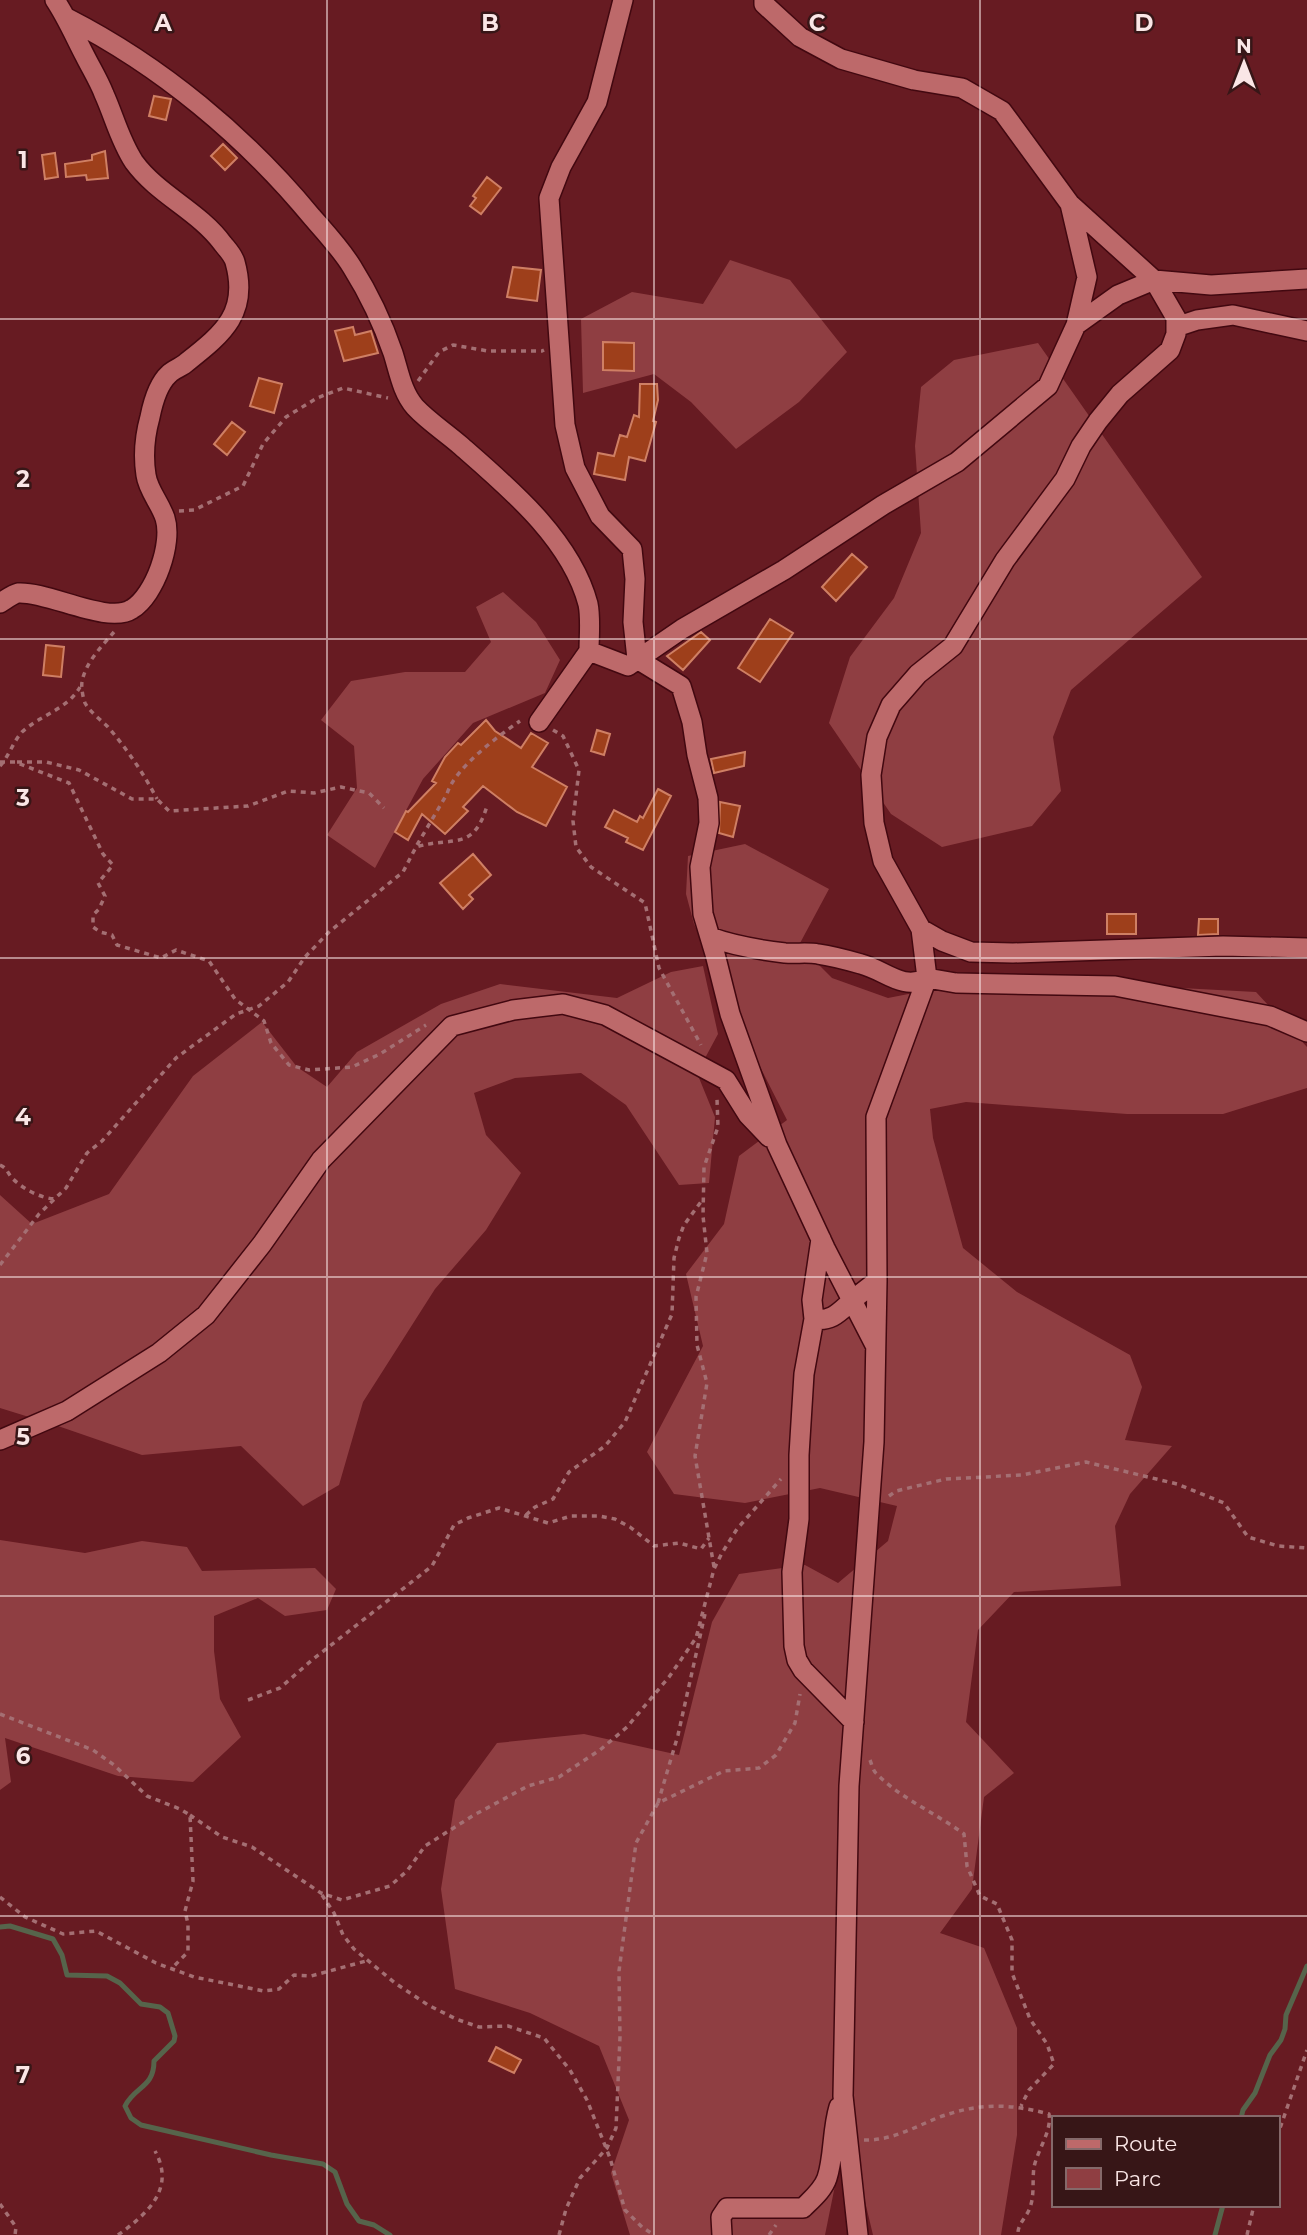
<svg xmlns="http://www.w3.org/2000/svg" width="1307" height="2235" viewBox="0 0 1307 2235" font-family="Montserrat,sans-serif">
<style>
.green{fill:#8f3e42}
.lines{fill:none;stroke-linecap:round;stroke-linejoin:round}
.stream{stroke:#56644b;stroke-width:5}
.building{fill:#9e3f1b;stroke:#cf7f64;stroke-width:2}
.street-casing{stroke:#420810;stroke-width:22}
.path{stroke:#a46f73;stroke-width:3.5;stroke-dasharray:5 5;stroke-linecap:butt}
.street{stroke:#bd696a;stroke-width:19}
.grid{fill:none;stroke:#fae6e6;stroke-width:2;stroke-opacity:0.55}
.grid-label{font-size:23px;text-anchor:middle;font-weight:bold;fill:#fae6e6;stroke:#371617;stroke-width:5;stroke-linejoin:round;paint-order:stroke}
</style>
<rect width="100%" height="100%" fill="#671b22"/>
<!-- green -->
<path class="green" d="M730,260L790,280L847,352L799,402L736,449L691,402L654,374L583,393L581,319L632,292L703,304Z
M1038,343L1202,577L1071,690L1053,737L1061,791L1032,826L942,847L891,814L829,723L850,657L894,598L921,533L915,446L921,387L954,360Z
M503,592L536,622L560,660L545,693L473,723L423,779L375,868L327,835L357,788L354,746L321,720L351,681L405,672H465L491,642L476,607Z
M745,844L829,889L799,945L832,978L888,998L990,978L1256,992L1307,1047V1088L1223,1114H1127L966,1102L930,1109L933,1138L963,1248L1017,1292L1130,1355L1142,1387L1125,1440L1172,1446L1130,1494L1115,1526L1121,1586L1014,1592L978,1630L966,1722L1014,1773L984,1797L972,1889L940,1933L984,1948L1017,2028V2135L1001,2235H873L847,2126L825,2235H630L611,2173L629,2120L599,2046L530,2013L455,1989L441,1889L455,1800L497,1743L584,1734L679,1755L712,1622L739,1574L805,1565L838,1583L888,1541L897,1506L820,1488L745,1503L674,1494L647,1452L703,1346L686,1274L724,1224L739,1156L787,1120L751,1049L694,924L686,894L688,856Z
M703,966L718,1034L697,1073L715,1117L709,1183L679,1185L626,1105L581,1073L515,1078L474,1093L486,1135L521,1173L486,1230L435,1289L363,1402L339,1485L303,1506L241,1446L142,1455L58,1426L0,1408V1195L32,1224L109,1194L193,1076L262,1022L297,1067L327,1087L357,1052L441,1004L500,984L617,998L671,972Z
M0,1540L85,1553L142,1541L187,1547L202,1571L315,1568L336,1589L327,1610L285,1616L258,1598L214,1616V1651L220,1699L241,1737L193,1782L118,1776L5,1738L11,1782L0,1790Z"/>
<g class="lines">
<!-- stream -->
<path class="stream" d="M0,1927L10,1926L53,1939L62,1955L67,1975L107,1976L120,1983L141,2004L160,2007L168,2013L175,2036L174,2041L154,2061C154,2088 135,2086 125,2106L131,2118L141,2125L271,2155L323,2164L335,2172L347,2204L359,2221L374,2225L390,2235
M1241,2118L1243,2110L1255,2093L1270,2055L1281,2040L1285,2029L1286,2015L1307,1966
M1215,2235L1223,2205"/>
</g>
<!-- building -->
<path class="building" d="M154,96L171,99L166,120L149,116Z
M223,144L237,158L225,170L211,156Z
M105,151L108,178L87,180L86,175L66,177L65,164L92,160V155Z
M55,153L58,177L45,179L42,155Z
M487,177L501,188L481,214L470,206L476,198L473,196Z
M513,267L541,270L537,301L507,297Z
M353,327L355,335L371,331L378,353L344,361L335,331Z
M603,342L634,343V371L603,370Z
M259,378L282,384L274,413L250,406Z
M640,384H657L658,400L653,421L656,422L645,461L629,457L625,480L594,474L598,453L614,456L620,435L627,437L634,415L639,417Z
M232,422L245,432L227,455L214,444Z
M852,554L867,567L836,601L822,587Z
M770,619L793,633L760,682L738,668Z
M701,632L710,640L683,670L667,656Z
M46,645L64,647L61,677L43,675Z
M486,720L495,731L521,748L531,733L548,743L532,767L567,787L546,826L517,812L483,786L463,807L468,811L445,834L422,814L408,840L395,832L406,811L408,812L436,783L432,781L445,757L458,743L461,745Z
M597,730L610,734L604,755L591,751Z
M745,752L744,766L714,773L711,759Z
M658,789L671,796L643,850L626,842L628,838L605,827L614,810L637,822L640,816L643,818Z
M720,802L740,806L733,837L719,833Z
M473,854L491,875L469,895L473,899L463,909L440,883Z
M1107,914H1136V934H1107Z
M1199,919H1218V934L1198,935Z
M496,2047L521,2060L514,2073L489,2061Z"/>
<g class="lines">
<!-- street casing -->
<g class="street-casing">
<path id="street" d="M623,0L597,102L561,167L549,198L565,425L575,468L600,516L632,549L635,579L633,622L637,659L681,686L692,722L697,755L708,798L709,823L700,867L703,914L715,954L730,1014L777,1145L825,1248L875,1345
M764,0V4L800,37L841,59L914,80L962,88L1002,111L1070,204L1154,280L1211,285L1307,279
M67,18C161,66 245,136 312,217C326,233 341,249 352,267C369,294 383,324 393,353C399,372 402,392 415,407C428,421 445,432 460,445C508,487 571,539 588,604C591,618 589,637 589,651
M1070,204L1087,277L1076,325
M1176,327L1197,320L1233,315L1307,331
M0,603C5,600 13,594 18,593C48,591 108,625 132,609C155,595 173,543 165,518C160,503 148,490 146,475C143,456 145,435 150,417C153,402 158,384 169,374C174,369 182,367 187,362C224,333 249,312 235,262C233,255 227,249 223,244C199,211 158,195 134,162C120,141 114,116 104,94C99,81 91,68 85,56C75,37 67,18 55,0
M539,722L589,651L628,666L682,629L784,570L883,505L957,462L1048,386L1076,325L1118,295L1154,280L1176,318V334L1170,350L1120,394L1098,421L1081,446L1065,479L1005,560L953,646L918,674L891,705L877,737L871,775L874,823L883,861L921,929L927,978C902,991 885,970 861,964C847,960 832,956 818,954C807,952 796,954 785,953C760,950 734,946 710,937
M921,929L942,941L971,952L1013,953L1223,946L1307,948
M821,1239L812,1300L814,1319L804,1374L799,1455V1519L792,1572L794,1646L797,1660L803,1670L854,1722
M814,1319C833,1322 840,1311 854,1299C861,1293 869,1287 877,1281
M0,1440L67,1411L159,1353L206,1315L262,1244L321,1160L452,1026L513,1010L563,1004L605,1015L726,1080L748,1115L769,1137
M722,2235L721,2217L727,2208H803C812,2199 823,2190 827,2178C834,2157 832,2130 839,2107
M858,2235L843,2096L849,1786L874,1442L877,1281L876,1117L927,978L956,983L1115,986L1270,1016L1307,1032"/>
</g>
<!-- path -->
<path class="path" d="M418,381L439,352L453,345L488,351H542L544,350
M179,511L194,510L243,486L263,444L286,417L317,398L343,388L388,398
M114,632C102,646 85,663 82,682C81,687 83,698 85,703C90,712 101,720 108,727C127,749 144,774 157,799
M553,730L563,736L579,770L573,821L576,847L591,867L645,903L659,968L701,1045
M0,762H15L69,783L103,854L113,865L98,883L105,896L99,909L93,915V927L100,932L112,935L117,945L161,958L176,950L209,961L235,999L264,1021L271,1043L289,1065L309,1070L352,1067L380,1054L426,1025
M17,762H46L79,770L132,799H157L169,811L248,806L288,791L314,793L341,787L369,793L384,808
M0,766C9,756 13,742 22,732C40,715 68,709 80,687
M417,845L447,794C454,769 498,736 520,721
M0,1165C7,1168 7,1172 12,1178C23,1189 40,1198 55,1199
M0,1265L39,1214L66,1188L87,1153L102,1141L176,1058L236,1014L259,1006L288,982L305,957L329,932L403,872L416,847C453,836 473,852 487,806
M889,1496L896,1491L946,1479L1022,1475L1086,1462L1177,1484L1224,1503L1248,1537L1278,1546L1307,1548
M526,1515L535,1507L553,1499L569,1472L605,1446L625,1422L672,1314L674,1258L679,1238L684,1225L703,1199
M714,1567L695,1456L707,1383L697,1345L696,1297L707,1253L703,1216L704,1167L718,1127L717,1099
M248,1700L280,1688L312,1660L432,1566L454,1525L468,1518L499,1508L548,1523L571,1516H599L615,1519L630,1527L654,1546L679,1543L701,1549L709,1538
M0,1714L93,1750L114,1765L147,1796L180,1809L190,1815L193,1881L185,1911L188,1924V1952L171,1969
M870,1760C872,1765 873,1771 877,1774C901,1799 936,1813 964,1834L967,1866L980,1896L997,1904L1012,1940V1973L1030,2019L1047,2044L1054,2064L1029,2090L1021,2106
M658,1803L678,1735L705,1614
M190,1815L222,1837L252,1847L321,1893L342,1900L390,1886L407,1871L425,1846L474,1815L528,1786L559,1777L600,1750L627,1727L669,1677L696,1638L714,1569L722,1553L737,1529L781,1479
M322,1895L334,1913L343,1935L354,1949L395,1983L428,2005L456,2019L479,2027L508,2026L544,2038L570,2070L587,2100L610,2158L625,2210L642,2227L654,2235
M0,1897L25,1917L63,1934L96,1931L156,1963L194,1977L264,1991L279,1989L294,1975L311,1976L366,1961
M1277,2137L1307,2050
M864,2140C890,2141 913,2128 937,2118C977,2103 1008,2103 1049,2114C1052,2131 1038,2149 1034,2167C1032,2181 1035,2197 1029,2210C1025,2219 1017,2225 1018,2235
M0,2204L16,2227L15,2235
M118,2235C147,2214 176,2189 155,2151
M559,2235L566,2209L580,2178L607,2148L616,2128L620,2037L619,1971L636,1843L658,1803L724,1771L759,1768L776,1755L795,1723L800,1694
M769,2235L776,2225
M1247,2235L1254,2205"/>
<!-- street -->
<use href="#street" class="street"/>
</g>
<!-- grid -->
<path class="grid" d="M327,0V2235M654,0V2235M980,0V2235M0,319H1307M0,639H1307M0,958H1307M0,1277H1307M0,1596H1307M0,1916H1307"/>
<g class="grid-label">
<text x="163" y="31">A</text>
<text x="490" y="31">B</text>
<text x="817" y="31">C</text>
<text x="1144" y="31">D</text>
<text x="23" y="168">1</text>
<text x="23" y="487">2</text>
<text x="23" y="806">3</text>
<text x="23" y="1125">4</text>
<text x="23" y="1445">5</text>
<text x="23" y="1764">6</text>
<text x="23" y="2083">7</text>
</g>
<!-- legend -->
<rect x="1052" y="2116" width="228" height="91" fill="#371617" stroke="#85696a" stroke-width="2"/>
<rect x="1066" y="2139" width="35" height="10" fill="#bd696a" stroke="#85696a" stroke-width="2"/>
<text x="1114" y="2151" font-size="21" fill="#fae6e6">Route</text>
<rect x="1066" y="2168" width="35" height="21" fill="#8f3e42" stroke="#85696a" stroke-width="2"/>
<text x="1114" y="2186" font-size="21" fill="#fae6e6">Parc</text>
<!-- north arrow -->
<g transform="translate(1244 63)" stroke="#371617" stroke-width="5" paint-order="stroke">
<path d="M0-5L12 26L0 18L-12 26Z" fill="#fae6e6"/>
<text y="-10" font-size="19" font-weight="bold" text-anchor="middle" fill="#fae6e6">N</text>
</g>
</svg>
